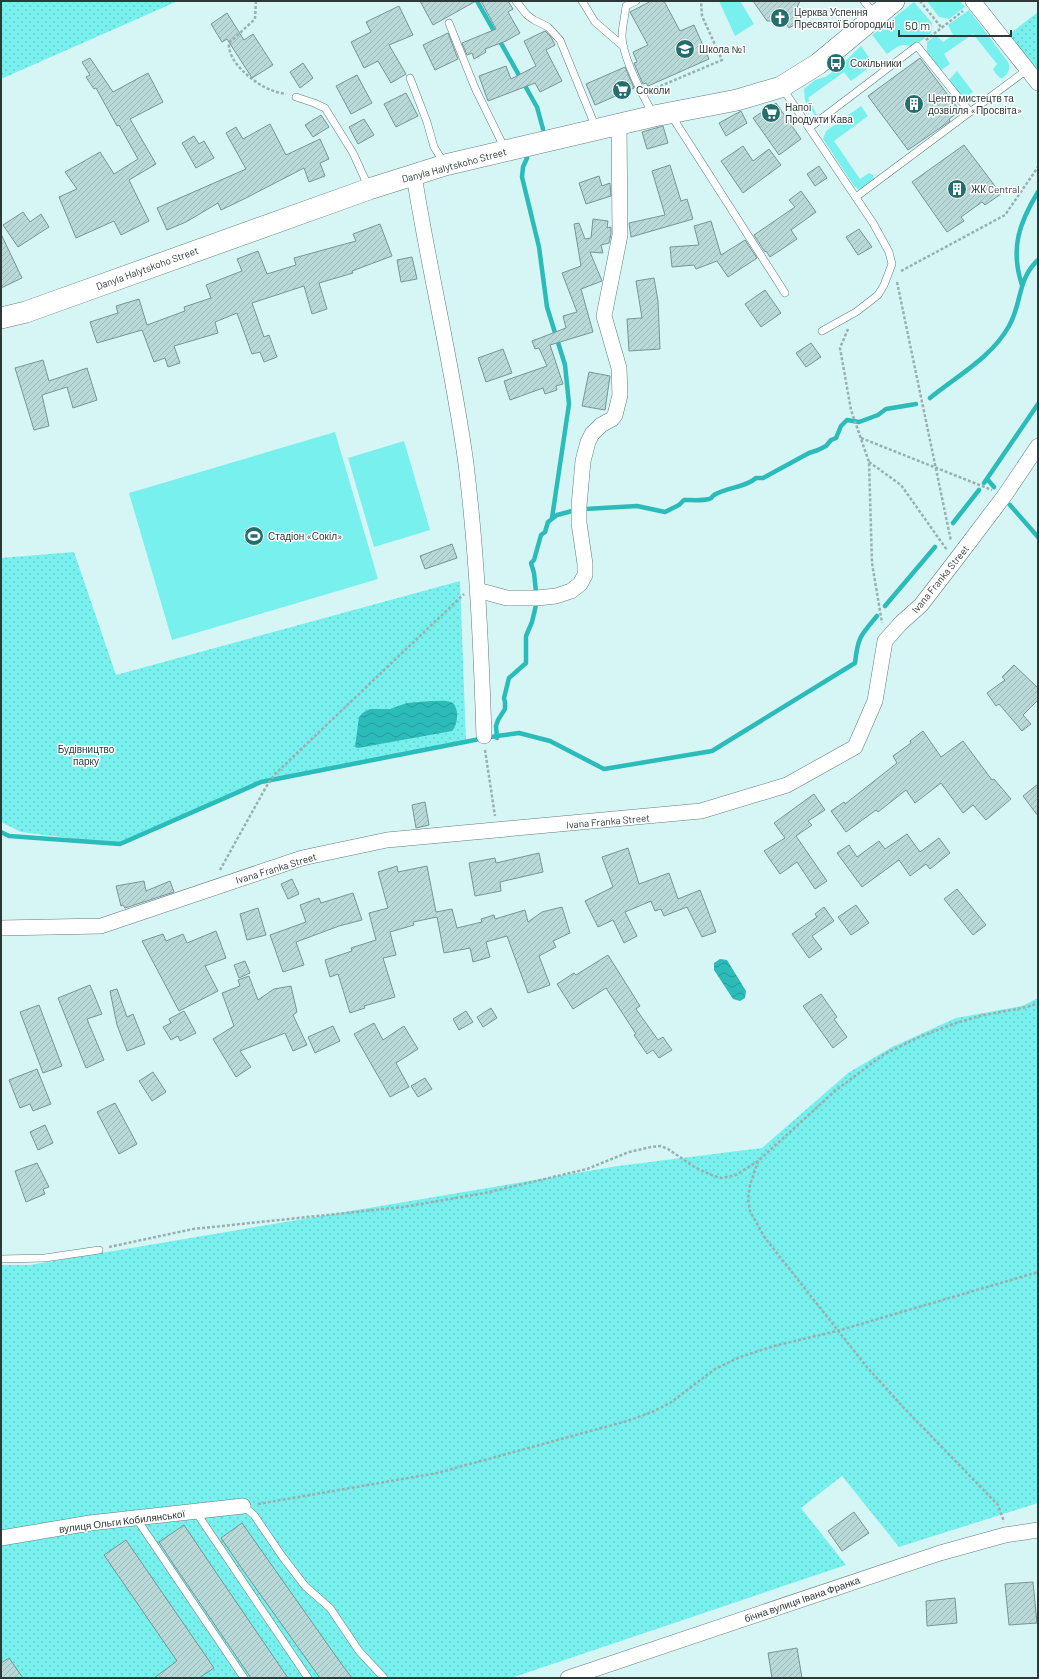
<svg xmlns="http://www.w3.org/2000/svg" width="1039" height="1679" viewBox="0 0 1039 1679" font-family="Barlow,sans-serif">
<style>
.grass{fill:#78f0ee}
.park{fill:url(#park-dots)}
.water{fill:url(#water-waves)}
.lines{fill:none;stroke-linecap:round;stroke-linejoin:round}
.stream{stroke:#2bbcba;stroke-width:4.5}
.building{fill:url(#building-hatch);stroke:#789595}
.lane-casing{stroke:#607d7c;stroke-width:8}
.street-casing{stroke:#607d7c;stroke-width:16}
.secondary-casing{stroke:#607d7c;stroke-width:22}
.path{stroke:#98b1b0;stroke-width:2.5;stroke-dasharray:3 2;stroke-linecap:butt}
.lane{stroke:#fff;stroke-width:7}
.street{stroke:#fff;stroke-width:15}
.secondary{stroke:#fff;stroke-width:21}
.labels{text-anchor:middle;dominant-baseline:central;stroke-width:3;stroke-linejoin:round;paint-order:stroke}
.poi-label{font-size:10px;fill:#2c3938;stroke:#fff;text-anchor:start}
.street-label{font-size:10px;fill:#2c3938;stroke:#fff}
.park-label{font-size:10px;fill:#1f3635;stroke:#fff}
</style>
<defs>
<pattern id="park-dots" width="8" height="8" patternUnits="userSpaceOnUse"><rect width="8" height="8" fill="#78f0ee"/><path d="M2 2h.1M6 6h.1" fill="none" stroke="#68cfcd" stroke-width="1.8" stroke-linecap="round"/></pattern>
<pattern id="water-waves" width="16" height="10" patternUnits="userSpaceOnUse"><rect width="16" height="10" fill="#2bbcba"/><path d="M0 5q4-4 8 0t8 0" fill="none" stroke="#259a98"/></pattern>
<pattern id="building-hatch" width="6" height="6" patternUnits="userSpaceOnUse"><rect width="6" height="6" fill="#b9d9d8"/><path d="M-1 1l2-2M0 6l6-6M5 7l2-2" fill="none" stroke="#9fbbba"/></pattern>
</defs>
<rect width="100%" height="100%" fill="#d6f6f5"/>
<!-- grass -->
<path class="grass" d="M719,1H740L754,24L735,36Z
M927,1H960L965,7L949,19L939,17Z
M914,2L932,23L931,33L913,47C900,42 897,47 887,54L872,35Z
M969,10L1008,62C1011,69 1008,73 1003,78H1000L996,74L993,69L997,64L973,34L944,54L950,64L940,71L927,54V42L936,35L943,42L953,35L948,25Z
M861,46L874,64L851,81L844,72L808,98L817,115L816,117L805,101L804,89L815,80L825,77L838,68Z
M957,71L973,92L964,99L949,80Z
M861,106L868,116L834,141L860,179L869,173L873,175L874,179L859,190L854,186L823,139L826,131Z
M335,432L378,579L172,640L129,493Z
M404,441L430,530L374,547L348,458Z"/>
<!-- park -->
<path class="park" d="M1,1H178L1,79Z
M1038,12V75L1007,36Z
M74,552L116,675L460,581L466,742L263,783L123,845L21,832L1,822V558Z
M1038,998V1503L899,1547L842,1476L801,1508L846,1565L511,1678H1V1265H30L618,1166L762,1148L848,1073L892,1047L956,1018L1022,1006Z"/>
<!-- water -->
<path class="water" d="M431,701C437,701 445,700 451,702C460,706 458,725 452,731L358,748L355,747L359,717L364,712L370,709H390L407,703Z
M720,959L727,960L746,991L745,998L740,1001L733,999L714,970V963Z"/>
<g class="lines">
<!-- stream -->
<path class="stream" d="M477,1L537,107L543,129
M527,158L523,167L522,177L539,247L547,307L565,365L569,404L552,518
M1022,285C1010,249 1019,223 1038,192
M930,398C957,376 992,357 1009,326C1022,304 1017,279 1038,260
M987,479L994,487
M984,483L1038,404
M1010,505L1038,537
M585,509L637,506L665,512L679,505L684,500C692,500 702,501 709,499C713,498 711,497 714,495C727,487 745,488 756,478H763L809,453L818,450L826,446L831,440L836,438L841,426L847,420L859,422L878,415L886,409L916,404
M953,523L979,490
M536,592L534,573L531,563L534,560L541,535L545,532L548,522L557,515L572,511
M885,606L935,547
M497,738L496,726L498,720L505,709V702L504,698L509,678L526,663V636L532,622L536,605
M1,832L9,836L120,844L261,782L490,737L519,733L550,741L604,769L712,751L855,663C858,637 860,636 877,616"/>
</g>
<!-- building -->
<path class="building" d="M420,1H476L433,25Z
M481,1H508L513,9L508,12L520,33L506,41L485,49L486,52L474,59L472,53L467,55L462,43L496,29Z
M651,1H664L680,31L694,25L709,59L648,86L646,83L643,84L639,75L634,63L637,62L633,52L648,45L630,12Z
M753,1H800L794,14L799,22L789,28L784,21H767Z
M399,6L413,35L389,45L406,74L391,83L378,61L364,68L351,42L371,32L366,22Z
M227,13L244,40L253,34L273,65L252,78L227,39L222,42L211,24Z
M545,31L551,37L555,45L546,50L562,81L540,92L535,83L488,101L479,76L506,66L511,79L536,66L524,41Z
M448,33L458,59L435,70L423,45Z
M90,58L113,92L148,73L163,102L130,119L156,164L129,180L149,221L121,235L114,221L76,238L59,197L77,189L65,172L100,152L114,174L138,159L119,125L117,126L96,88L94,89L86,77L90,75L82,62Z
M920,58L960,111L949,119L950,121L908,150L868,96Z
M303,63L313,78L300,88L290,72Z
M625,67L634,88L595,105L586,84Z
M357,75L372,103L351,114L336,86Z
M406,93L418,116L396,127L384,104Z
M776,103L801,139L779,155L753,118Z
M741,111L747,123L726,136L719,123Z
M321,115L329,127L313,137L305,125Z
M364,119L374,135L358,144L349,127Z
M270,124L286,155L320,139L329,159L320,163L325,176L309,182L304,168L244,199L221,210L218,203L186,222L167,230L157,208L246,169L226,133L236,127L243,139Z
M663,126L668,143L647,149L642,132Z
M194,136L199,144L204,141L214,158L196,168L182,143Z
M964,145L1001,194L985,205L982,202L961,217L964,221L947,232L912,182Z
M743,146L753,161L769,149L781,165L743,193L721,161Z
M670,165L681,201L687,199L693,219L631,237L629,223L665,215L652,171Z
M819,166L827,178L815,186L807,174Z
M599,176L602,186L610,183L611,196L586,204L579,183Z
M801,191L816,212L791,230L797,239L770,257L766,251L765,252L754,235L795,207L789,200Z
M23,212L30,222L41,214L49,227L18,247L3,225Z
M593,219L608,221L607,228L611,227V234L609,243L601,245L603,253L590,252L602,281L581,289L593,332L550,345L563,384L556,386L557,390L545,394L543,388L510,400L504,381L547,366L539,348L535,349L532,341L566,328L563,316L577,312L562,273L581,266L574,224L579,223L585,239L591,238Z
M711,221L721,255L745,240L757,258L728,277L717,261L696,269L694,265L672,267L670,247L699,245L694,226Z
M380,224L392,256L352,271L353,273L319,283L327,309L312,314L304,286L252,303L264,337L269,335L277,357L264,362L260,352L252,354L237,313L215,322L218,333L174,346L180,363L168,367L165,358L154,362L142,330L97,343L90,322L118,313L116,306L139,299L147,325L185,311L184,307L211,298L206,285L242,271L237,259L258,251L267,274L296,265L294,258L356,241L353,234Z
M859,229L872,247L858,255L846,237Z
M1,234L22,278L1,288Z
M412,257L417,279L401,282L397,260Z
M654,278L658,301L660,349L629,351L627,319L642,318L636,281Z
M765,290L781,313L761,327L745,304Z
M811,343L821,357L806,367L796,353Z
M503,349L512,373L486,382L478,358Z
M43,360L49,381L87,368L97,400L73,408L67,387L42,395L49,426L34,430L15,368Z
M589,372L610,376L605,410L582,406Z
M452,544L457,558L425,569L420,556Z
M1014,665L1038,688V700L1023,715L1031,724L1022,731L999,704L996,706L987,693L1005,680L1002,677Z
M923,731L941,757L963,741L992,780L994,779L1011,799L986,820L973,805L963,813L941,783L915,803L906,790L878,812L876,810L846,832L831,811L844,802L845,804L897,763L893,756L911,743L910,741Z
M1038,784V816L1023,796Z
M814,794L825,810L808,821L812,825L796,836L827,881L815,889L797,862L780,874L764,851L785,838L774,823Z
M425,802L429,825L416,828L412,805Z
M907,834L920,852L939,838L950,853L930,869L926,864L910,876L899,860L862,887L837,853L849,845L857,857L879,841L885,849Z
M628,848L639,884L669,873L678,899L700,890L716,932L702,937L687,907L664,916L661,909L655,911L651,901L625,912L637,936L624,943L613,920L598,927L585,901L613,887L602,857Z
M539,853L543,872L500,882L501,891L475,896L469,863L495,858L496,863Z
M397,866L398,872L427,866L436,912L452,909L457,928L482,922L481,919L494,915L495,919L525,910L528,922L542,912L562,907L570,933L553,941L556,947L539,956L550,985L528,993L507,936L486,942L490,957L473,962L470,948L444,953L437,917L413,922L414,925L390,932L396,955L383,958L395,997L364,1006L365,1008L350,1013L338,974L330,977L325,960L352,951L351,948L376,940L369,913L388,908L378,872Z
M292,879L299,894L288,899L281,884Z
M144,881L146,891L170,881L174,892L125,908L123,905L121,906L116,886Z
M957,889L986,925L973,935L944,899Z
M353,893L362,920L339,926L296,942L304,965L283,972L270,935L306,922L300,905L319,898L321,903Z
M856,905L869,923L851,935L838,917Z
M824,907L834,921L812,936L822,949L809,958L792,934L817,917L815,914Z
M258,908L266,935L247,940L240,914Z
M216,931L226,958L205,966L218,991L179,1011L142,941L163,934L166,941L183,934L187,943Z
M608,955L640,1006L636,1009L658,1040L663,1037L672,1050L659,1058L653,1050L647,1054L634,1035L636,1034L606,988L573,1009L557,984L574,973L576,975Z
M245,961L250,973L239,978L234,965Z
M249,976L258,1000L274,989L291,986L297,1012L293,1015L307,1045L293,1051L285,1033L240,1051L251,1067L236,1077L213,1039L234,1026L222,993L240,986L238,980Z
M90,985L102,1014L87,1019L104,1060L86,1068L58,998Z
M117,989L127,1017L133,1014L145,1044L127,1051L117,1025L110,991Z
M821,994L837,1017L834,1019L847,1037L833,1048L803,1006Z
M39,1005L62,1066L43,1073L20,1012Z
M491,1008L497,1018L483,1027L477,1017Z
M184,1011L196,1033L180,1041L178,1036L171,1040L163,1027L171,1023L169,1019Z
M466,1011L473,1022L459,1030L453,1019Z
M374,1023L383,1040L404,1026L418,1049L396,1063L409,1087L390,1097L354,1034Z
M333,1026L340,1041L315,1053L308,1037Z
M37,1069L51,1104L33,1111L30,1104L20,1108L9,1080Z
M153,1072L166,1092L152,1101L139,1081Z
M425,1078L432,1089L418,1097L411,1086Z
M115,1103L137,1144L119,1154L97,1112Z
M45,1125L53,1143L38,1150L30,1132Z
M37,1163L49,1187L43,1189L45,1194L26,1202L15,1171Z
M854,1512L869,1533L842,1551L828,1531Z
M242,1523L340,1662L352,1678H320L245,1573L221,1538Z
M184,1525L213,1568L288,1678H251L172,1562L159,1542Z
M126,1540L214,1668L199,1678H154L177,1661L104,1555Z
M1033,1582L1037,1623L1009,1625L1005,1584Z
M955,1598L957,1623L927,1626L926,1601Z
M797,1648L802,1678H772L768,1653Z
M9,1658L23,1678H1V1663Z"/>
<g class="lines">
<!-- lane casing -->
<g class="lane-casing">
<path id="lane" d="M516,1L527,15L534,20L548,27L560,40L596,128
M582,1L595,22L624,47
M636,1L626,6C625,16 622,27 622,37C623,58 643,96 653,114
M864,1L875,15
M449,23L475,88L505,149
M410,78L427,122L434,147L444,163
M783,89L873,223L889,252L892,264L884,285L878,295L856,312L822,331
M296,97L314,103L325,108L353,153L369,188
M671,115L785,293
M809,128L917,46L970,112L1028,69
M856,197L970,112
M1,1259L45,1258L99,1250
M243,1506L254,1515L282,1556L305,1586L330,1608L359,1651L384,1678
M196,1512L308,1678
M136,1518L244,1678"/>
</g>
<!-- street casing -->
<g class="street-casing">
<path id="street" d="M973,1L1038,83
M414,175C429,271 453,367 466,464C477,554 481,645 484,736
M477,590L507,598H537L556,596L571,591L580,584L585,575V564L579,523V506L583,461L588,442L592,434L601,425L612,419L615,415L620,395L619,368L604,316L620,235L619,124
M1,928L101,926L302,858L387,840L701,811L787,785L855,747L875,701L885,641L901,623L921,605L955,561L1005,495L1038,446
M1,1538L90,1523L243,1506
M568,1678L940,1553L1005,1535L1038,1530"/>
</g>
<!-- secondary casing -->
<g class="secondary-casing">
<path id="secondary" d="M1,318L26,312L369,189L445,165L654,116L737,100L781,87L818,64L894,1"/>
</g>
<!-- path -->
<path class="path" d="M256,1L255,19L229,43C227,62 255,84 271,90C276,92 281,93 286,94
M920,1L941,27
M926,40L963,11
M651,90L722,60L702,16L701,1
M901,271L1005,215L1038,167
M897,282L951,541
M848,329L840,348L851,410L869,462L872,563L882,623
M861,438L992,490
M869,462L901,485L947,550
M485,750L495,816
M220,870L266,787L275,774L464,594
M758,1161L750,1185L748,1198L750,1211L765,1238L866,1366L903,1407L998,1505L1004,1522
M109,1247L193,1229L403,1207L485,1193L587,1169L629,1152L651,1147L661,1146L668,1149L696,1168L714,1176L722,1178L736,1175L758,1161L835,1091L883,1055L917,1038L953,1024L980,1016L1027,1007L1038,1003
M258,1504L437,1473L627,1421L652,1412L670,1403L715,1369L740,1357L774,1346L837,1331L1038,1272"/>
<!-- lane -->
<use href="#lane" class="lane"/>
<!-- street -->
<use href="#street" class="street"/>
<!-- secondary -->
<use href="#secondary" class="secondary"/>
</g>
<!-- icons -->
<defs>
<g id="church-disc" transform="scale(1)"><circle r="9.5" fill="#246f6e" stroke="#fff"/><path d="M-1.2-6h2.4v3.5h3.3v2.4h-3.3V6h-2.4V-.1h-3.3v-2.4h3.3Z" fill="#fff"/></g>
<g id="school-disc" transform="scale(1)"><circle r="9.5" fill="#246f6e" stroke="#fff"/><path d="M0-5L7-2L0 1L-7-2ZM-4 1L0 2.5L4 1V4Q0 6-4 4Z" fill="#fff"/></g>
<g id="bus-disc" transform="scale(1)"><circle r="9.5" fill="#246f6e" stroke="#fff"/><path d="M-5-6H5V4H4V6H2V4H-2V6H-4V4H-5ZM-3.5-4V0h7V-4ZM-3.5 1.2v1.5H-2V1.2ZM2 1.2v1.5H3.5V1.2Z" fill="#fff"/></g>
<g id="supermarket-disc" transform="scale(1)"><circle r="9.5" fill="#246f6e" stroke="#fff"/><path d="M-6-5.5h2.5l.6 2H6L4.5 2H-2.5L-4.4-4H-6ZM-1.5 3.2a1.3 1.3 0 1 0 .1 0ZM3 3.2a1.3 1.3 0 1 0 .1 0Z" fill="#fff"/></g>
<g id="building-disc" transform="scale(1)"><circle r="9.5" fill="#246f6e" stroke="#fff"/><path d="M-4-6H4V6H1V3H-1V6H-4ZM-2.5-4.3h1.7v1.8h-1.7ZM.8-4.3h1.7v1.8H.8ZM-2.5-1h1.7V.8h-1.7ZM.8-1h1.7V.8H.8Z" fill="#fff"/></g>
<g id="stadium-disc" transform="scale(1)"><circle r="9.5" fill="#246f6e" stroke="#fff"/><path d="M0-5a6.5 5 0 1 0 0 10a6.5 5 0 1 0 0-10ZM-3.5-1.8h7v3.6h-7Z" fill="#fff"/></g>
</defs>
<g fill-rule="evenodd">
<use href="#church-disc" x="780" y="18"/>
<use href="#school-disc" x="685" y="49"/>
<use href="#bus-disc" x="836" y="63"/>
<use href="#supermarket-disc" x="622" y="90"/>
<use href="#building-disc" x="914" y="104"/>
<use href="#supermarket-disc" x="771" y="113"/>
<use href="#building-disc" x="957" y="189"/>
<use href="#stadium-disc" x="254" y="536"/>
</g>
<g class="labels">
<!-- poi labels -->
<g class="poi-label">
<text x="794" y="12">Церква Успення<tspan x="794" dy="12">Пресвятої Богородиці</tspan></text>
<text x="699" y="49">Школа №1</text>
<text x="850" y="63">Сокільники</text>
<text x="636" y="90">Соколи</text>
<text x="928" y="98">Центр мистецтв та<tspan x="928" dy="12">дозвілля «Просвіта»</tspan></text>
<text x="785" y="107">Напої<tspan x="785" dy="12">Продукти Кава</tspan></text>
<text x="971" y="189">ЖК Central</text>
<text x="268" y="536">Стадіон «Сокіл»</text>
</g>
<!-- street labels -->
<g class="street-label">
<text transform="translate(454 165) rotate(-15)">Danyla Halytskoho Street</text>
<text transform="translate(147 268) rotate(-20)">Danyla Halytskoho Street</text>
<text transform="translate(940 579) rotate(-51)">Ivana Franka Street</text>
<text transform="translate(608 821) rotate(-5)">Ivana Franka Street</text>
<text transform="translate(276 868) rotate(-17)">Ivana Franka Street</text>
<text transform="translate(122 1521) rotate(-7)">вулиця Ольги Кобилянської</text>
<text transform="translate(802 1599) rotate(-19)">бічна вулиця Івана Франка</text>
</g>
<!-- park labels -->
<g class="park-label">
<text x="86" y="749">Будівництво<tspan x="86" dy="12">парку</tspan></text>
</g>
</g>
<!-- border -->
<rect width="1039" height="1679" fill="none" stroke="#2c3938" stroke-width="4"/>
<!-- scale -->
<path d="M899 30v6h112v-6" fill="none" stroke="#2c3938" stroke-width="2"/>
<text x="905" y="30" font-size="12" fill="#2c3938" stroke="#ffffff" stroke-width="3" paint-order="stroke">50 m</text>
</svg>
